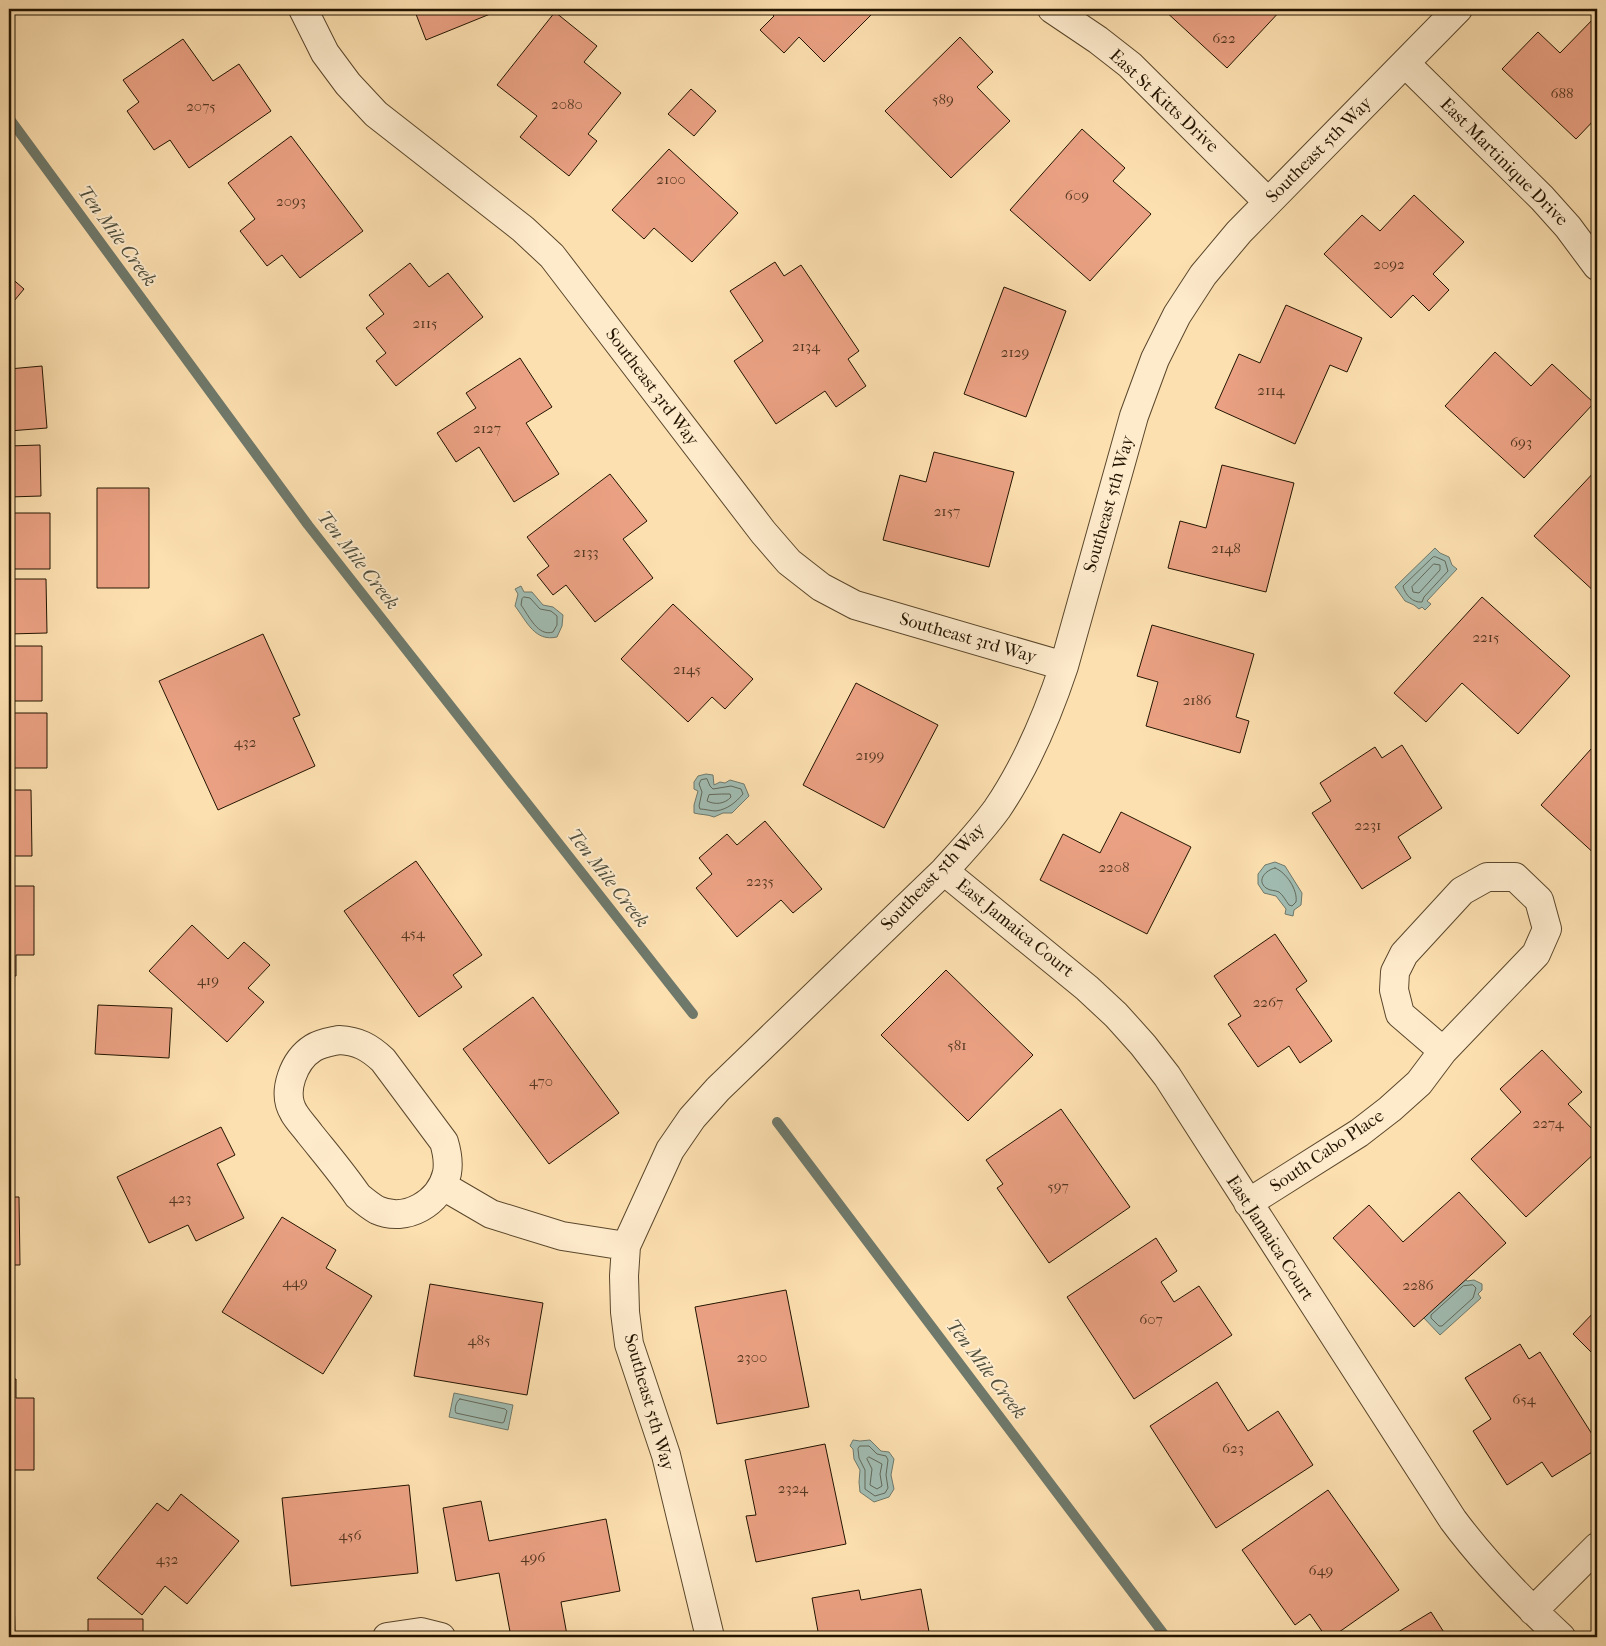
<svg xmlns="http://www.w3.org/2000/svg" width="1606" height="1646" viewBox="0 0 1606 1646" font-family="'IM FELL French Canon',serif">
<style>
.water{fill:#a1bcb2;stroke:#6f796b}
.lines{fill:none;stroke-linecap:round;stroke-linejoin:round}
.shore{stroke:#626859;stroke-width:1}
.stream{stroke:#6f796b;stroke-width:10}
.building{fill:#eaa183;stroke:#231400}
.minor-casing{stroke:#5a472c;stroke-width:30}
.minor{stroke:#feebcc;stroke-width:28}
.labels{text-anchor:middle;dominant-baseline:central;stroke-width:4;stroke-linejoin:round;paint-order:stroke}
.number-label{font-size:15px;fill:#553721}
.street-label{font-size:18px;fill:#231400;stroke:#feebcc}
.water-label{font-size:19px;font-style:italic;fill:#4f4f3e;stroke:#feebcc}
</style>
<rect width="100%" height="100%" fill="#fde0b0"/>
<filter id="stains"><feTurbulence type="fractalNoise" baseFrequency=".004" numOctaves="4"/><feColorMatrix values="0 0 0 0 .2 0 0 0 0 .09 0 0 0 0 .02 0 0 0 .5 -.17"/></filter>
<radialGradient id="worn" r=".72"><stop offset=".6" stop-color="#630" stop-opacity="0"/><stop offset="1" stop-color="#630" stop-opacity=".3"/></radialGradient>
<!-- water -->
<path class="water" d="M1435,548L1440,553L1449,557L1452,565L1457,569L1427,601L1431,604L1425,610L1422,607L1419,609L1414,605L1405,601L1395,587Z
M521,586L524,592H532L543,605L553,607L563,615L562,626L557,637C535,642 527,622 515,606L518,594L515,589Z
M706,774L713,775L714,785L720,782L725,783L730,780L744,784L749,796L732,813H723L714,817C707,814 701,815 694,813V805L698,791L694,789V782L698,776Z
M1275,862L1285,866L1302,893L1301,905L1294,910L1293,916L1285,914L1286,909L1276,896L1264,893L1258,884V874L1265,865Z
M1464,1278L1467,1281L1474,1280L1482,1284V1290L1478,1294L1481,1298L1440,1335L1422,1316Z
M454,1393L513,1405L508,1430L449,1417Z
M853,1440L860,1441L870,1440L881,1451L889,1452L894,1459L891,1475L894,1489L889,1497L874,1502L860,1492L859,1482L860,1470L854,1459L853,1449L850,1446Z"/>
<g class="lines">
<!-- shore -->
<path class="shore" d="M1436,557L1445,561L1448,571L1424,597L1422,602C1413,603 1405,595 1403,586L1433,557Z
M1434,564L1440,565V570L1419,593L1413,592L1412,587Z
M524,597L530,598L540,609L551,611L557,616V625L553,632C538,637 529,616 521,605L522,599Z
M707,779L710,786L713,789L731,786L741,789L743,794C735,803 728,809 716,811C711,811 705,809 700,809L699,806L702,792L699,784L701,780Z
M722,794H730L731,797C725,804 715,805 707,801L709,795Z
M1275,868C1286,872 1298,890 1296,902L1292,906L1289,905C1286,901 1283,895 1279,892C1275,890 1270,891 1266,888C1256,880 1266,870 1275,868Z
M1473,1285L1476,1288L1473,1298L1442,1326H1439L1431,1318V1315L1463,1286Z
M460,1399L505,1409L507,1411L504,1422L502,1423L456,1413C454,1410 456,1401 460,1399Z
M860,1446H869L877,1454L886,1456L888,1460L886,1475L888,1488L885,1493L875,1496L865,1489V1470L859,1458L858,1449Z
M869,1457L882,1464L880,1474L882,1486L877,1489L870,1485L872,1469L867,1459Z"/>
<!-- stream -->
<path class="stream" d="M9,118L308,525L693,1014
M777,1122L1166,1637"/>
</g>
<!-- building -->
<path class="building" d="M414,9H499L500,10L426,40Z
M767,9H877L824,62L799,37L784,53L760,30L774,16Z
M1163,9H1282L1227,68Z
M555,12L597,46L584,62L621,93L588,134L597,141L569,176L520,137L537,116L497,85Z
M1597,15V117L1576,139L1502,69L1538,32L1560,53Z
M960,37L993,72L977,87L1010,121L951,178L885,111Z
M183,39L213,81L239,64L271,111L189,168L170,140L154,150L127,111L139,102L123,80Z
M691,89L716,111L694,136L668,114Z
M1082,129L1125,168L1113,181L1151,214L1090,281L1010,210Z
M291,136L363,231L300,278L282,255L267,266L240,231L255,219L228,183Z
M669,149L738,213L692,262L654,228L644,239L612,210Z
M1414,195L1464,242L1433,274L1449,290L1429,311L1413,295L1391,318L1324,254L1362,215L1380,231Z
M775,262L784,276L801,265L859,351L848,359L866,386L836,407L825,391L776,424L734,361L763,341L730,291Z
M410,263L429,287L448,273L483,317L396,386L376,361L386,353L366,328L384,314L369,295Z
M9,276L24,289L9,307Z
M1004,287L1066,311L1026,417L964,394Z
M1286,305L1362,338L1347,372L1330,365L1295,444L1215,408L1239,354L1260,363Z
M1495,352L1531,386L1552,364L1594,403L1524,478L1445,406Z
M520,358L552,407L526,423L559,474L514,502L479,447L456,462L437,433L476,408L466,393Z
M42,366L47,428L9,431V369Z
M40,445L41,496L9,497V446Z
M934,452L1014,472L989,567L883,540L900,475L926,482Z
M1222,465L1294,483L1266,592L1168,568L1180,521L1206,528Z
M1597,469V594L1534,536Z
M610,474L647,521L623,539L653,578L595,622L566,585L553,595L537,575L549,566L527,537Z
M97,488H149V588H97Z
M9,513H50V569H9Z
M9,579H46L47,633L9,634Z
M1482,597L1570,676L1518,734L1462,683L1426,722L1394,693Z
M673,604L753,679L725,709L712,697L688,722L621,659Z
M1152,625L1254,654L1236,717L1249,721L1240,753L1146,726L1158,682L1137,676Z
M263,634L300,715L293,718L315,766L218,810L159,681Z
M9,646H42V701H9Z
M856,683L938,725L884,828L803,785Z
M9,713H47V768H9Z
M1402,745L1442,808L1398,837L1411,858L1362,889L1312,813L1331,801L1320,783L1375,747L1382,758Z
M1591,749L1597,755V856L1541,805Z
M9,790H31L32,856H9Z
M1121,812L1191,847L1147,934L1040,880L1063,834L1100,853Z
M765,821L822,889L793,913L781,900L737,937L696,888L712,874L699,858L727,834L737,845Z
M416,861L482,955L453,975L462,987L419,1017L344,911Z
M9,886H34V955H16V976H9Z
M192,925L228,959L244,942L270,965L248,988L264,1002L227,1042L149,971Z
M1275,934L1307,981L1296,989L1332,1041L1300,1063L1289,1046L1258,1067L1228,1024L1241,1016L1214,976Z
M946,970L1033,1055L968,1121L881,1035Z
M533,997L619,1113L549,1164L463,1049Z
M9,1003H12L11,1070H9Z
M98,1005L172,1008L169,1058L95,1054Z
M1542,1050L1582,1092L1568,1104L1597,1134V1151L1526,1217L1471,1159L1521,1112L1500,1089Z
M1061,1109L1130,1207L1049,1263L997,1188L1003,1184L986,1160Z
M221,1127L235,1155L217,1164L244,1218L196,1241L188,1225L149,1243L117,1177Z
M1459,1192L1506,1243L1414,1327L1333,1238L1369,1205L1403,1242Z
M9,1197H19L20,1265H9Z
M282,1217L336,1250L326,1268L372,1296L323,1374L222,1312Z
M1156,1238L1177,1271L1161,1282L1174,1302L1199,1286L1232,1335L1134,1399L1067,1297Z
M430,1284L543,1303L527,1395L414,1376Z
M786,1290L809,1407L717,1424L695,1307Z
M9,1294H14L13,1361H9Z
M1597,1309V1358L1573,1334Z
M1520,1344L1529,1359L1540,1352L1597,1442V1449L1552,1477L1542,1462L1507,1485L1473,1431L1491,1419L1465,1378Z
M9,1379H16V1398H34V1470H9Z
M1217,1382L1248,1431L1278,1411L1313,1465L1216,1528L1150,1426Z
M825,1444L846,1544L756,1562L746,1516L756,1515L745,1460Z
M409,1485L418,1573L291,1586L282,1498Z
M1328,1490L1399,1590L1332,1637H1326L1310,1614L1295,1625L1242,1550Z
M181,1494L239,1541L187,1604L165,1586L142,1615L97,1578L157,1503L168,1511Z
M481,1501L489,1541L606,1519L620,1591L561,1602L567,1635L554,1637H511L499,1573L456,1581L443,1508Z
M921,1589L930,1637H819L812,1598L859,1590L861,1600Z
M9,1590H14L15,1637H9Z
M1431,1612L1447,1637H1390Z
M88,1619H143V1637H88Z"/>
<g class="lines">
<!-- minor casing -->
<g class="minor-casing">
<path id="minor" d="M303,9L325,53L348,84L376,114L523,229L552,256L763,532L789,562L821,587L855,605L1064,666
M1052,9L1098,40L1130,65L1268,202
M1405,63L1542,198L1568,227L1597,266
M944,871L1087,988L1116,1015L1143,1045L1167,1076L1453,1520C1485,1563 1522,1601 1561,1637
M339,1040C358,1041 369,1047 383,1060L444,1142C447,1152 449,1162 447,1173C440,1203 406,1223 377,1210C370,1206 364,1201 358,1196C343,1174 326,1154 310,1134C305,1127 298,1120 294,1113C281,1092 294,1060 313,1048C321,1043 330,1042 339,1040Z
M443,1186L491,1214L562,1236L626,1246
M1248,1203L1359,1133L1390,1109L1419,1083L1443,1051L1536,954L1547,929L1539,900L1515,877H1487L1462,891L1404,954L1395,972L1394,990L1400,1014L1443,1051
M1533,1611L1597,1547
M387,1637L421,1632L441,1637
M710,1637L666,1455L629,1344L625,1312L624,1276L626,1246L670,1150L692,1118L718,1089L944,871C962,851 981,831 997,809C1027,765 1047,717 1064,666L1134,416L1155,359L1177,315L1203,275L1239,232L1458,9"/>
</g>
<!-- minor -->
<use href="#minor" class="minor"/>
</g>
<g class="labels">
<!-- number labels -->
<g class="number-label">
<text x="1224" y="38">622</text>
<text x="1562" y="93">688</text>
<text x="943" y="99">589</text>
<text x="567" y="104">2080</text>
<text x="201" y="106">2075</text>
<text x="671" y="179">2100</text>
<text x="1077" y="195">609</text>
<text x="291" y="201">2093</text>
<text x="1389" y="264">2092</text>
<text x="425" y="323">2115</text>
<text x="806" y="346">2134</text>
<text x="1015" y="352">2129</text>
<text x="1271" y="390">2114</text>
<text x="487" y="428">2127</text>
<text x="1521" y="442">693</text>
<text x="947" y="511">2157</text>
<text x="1226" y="548">2148</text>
<text x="586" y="552">2133</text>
<text x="1486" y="637">2215</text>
<text x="687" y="669">2145</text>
<text x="1197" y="700">2186</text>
<text x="245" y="742">432</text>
<text x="870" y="755">2199</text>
<text x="1368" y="825">2231</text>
<text x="1114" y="867">2208</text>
<text x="760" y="881">2235</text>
<text x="413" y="933">454</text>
<text x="208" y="980">419</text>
<text x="1268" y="1002">2267</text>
<text x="957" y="1045">581</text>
<text x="541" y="1081">470</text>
<text x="1548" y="1123">2274</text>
<text x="1058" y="1186">597</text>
<text x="180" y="1198">423</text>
<text x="295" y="1282">449</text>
<text x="1418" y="1285">2286</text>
<text x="1151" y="1319">607</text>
<text x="479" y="1340">485</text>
<text x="752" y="1357">2300</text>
<text x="1524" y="1399">654</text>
<text x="1233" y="1448">623</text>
<text x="793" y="1488">2324</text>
<text x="350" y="1535">456</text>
<text x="533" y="1557">496</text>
<text x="167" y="1559">432</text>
<text x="1321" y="1570">649</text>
</g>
<!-- street labels -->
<g class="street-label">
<text transform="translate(1164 101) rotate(43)">East St Kitts Drive</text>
<text transform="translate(1319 150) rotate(-45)">Southeast 5th Way</text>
<text transform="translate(1504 162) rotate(45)">East Martinique Drive</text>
<text transform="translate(652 387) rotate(53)">Southeast 3rd Way</text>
<text transform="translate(1109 504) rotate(-74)">Southeast 5th Way</text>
<text transform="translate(968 638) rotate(16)">Southeast 3rd Way</text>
<text transform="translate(933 877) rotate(-46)">Southeast 5th Way</text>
<text transform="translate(1015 928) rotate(39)">East Jamaica Court</text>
<text transform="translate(1327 1151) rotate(-34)">South Cabo Place</text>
<text transform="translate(1270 1238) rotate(57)">East Jamaica Court</text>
<text transform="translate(649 1402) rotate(74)">Southeast 5th Way</text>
</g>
<!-- water labels -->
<g class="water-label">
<text transform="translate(117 236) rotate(54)">Ten Mile Creek</text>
<text transform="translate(358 560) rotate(52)">Ten Mile Creek</text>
<text transform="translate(608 878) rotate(52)">Ten Mile Creek</text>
<text transform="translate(986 1369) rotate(53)">Ten Mile Creek</text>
</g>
</g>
<!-- margin -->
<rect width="1606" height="1646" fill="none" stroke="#fde0b0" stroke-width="30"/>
<rect x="10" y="10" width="1586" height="1626" fill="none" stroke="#231400" stroke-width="2.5"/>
<rect x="15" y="15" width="1576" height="1616" fill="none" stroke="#231400"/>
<rect width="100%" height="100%" filter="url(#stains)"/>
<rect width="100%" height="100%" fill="url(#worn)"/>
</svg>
